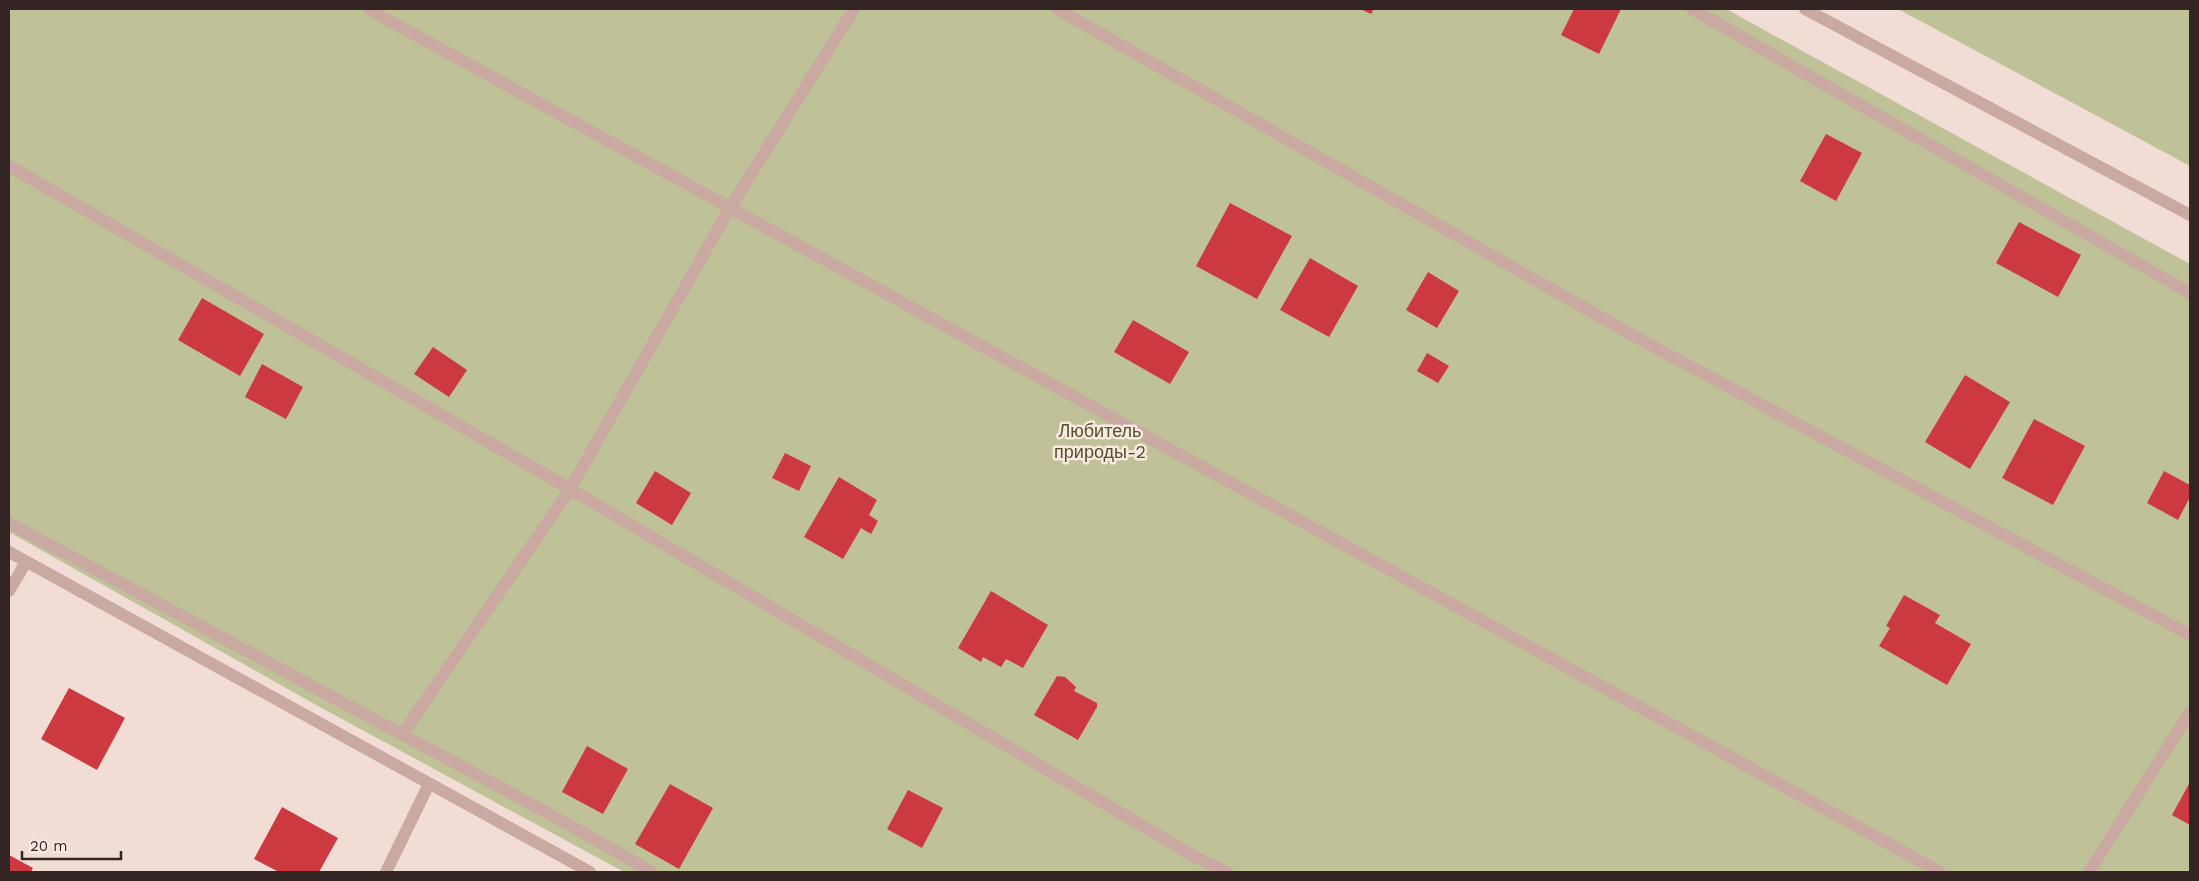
<svg xmlns="http://www.w3.org/2000/svg" width="2199" height="881" viewBox="0 0 2199 881" font-family="'Work Sans',sans-serif">
<style>
.green{fill:#bfc196}
.building{fill:#cc3a40}
.lines{fill:none;stroke-linecap:round;stroke-linejoin:round}
.minor{stroke:#caa9a2;stroke-width:12}
.labels{text-anchor:middle;dominant-baseline:central;stroke-width:5;stroke-linejoin:round;paint-order:stroke}
.park-label{font-size:18px;fill:#505327;stroke:#fae8e2}
</style>
<rect width="100%" height="100%" fill="#f2ddd6"/>
<!-- green -->
<path class="green" d="M9,9H1726L2190,264V872H624L318,706L9,532Z
M1898,9H2190V166Z"/>
<!-- building -->
<path class="building" d="M1360,9H1374L1371,14Z
M1574,9H1621L1599,54L1561,35Z
M1826,134L1862,153L1836,201L1800,181Z
M1230,203L1292,236L1257,299L1196,266Z
M2019,222L2081,255L2058,297L1996,263Z
M1310,258L1358,286L1329,337L1280,310Z
M1428,272L1459,291L1437,328L1406,310Z
M202,298L264,334L240,376L178,340Z
M1133,320L1189,352L1170,384L1114,352Z
M433,347L467,370L449,397L414,374Z
M1427,353L1449,366L1438,383L1417,371Z
M262,364L303,387L286,419L245,397Z
M1965,375L2010,402L1970,469L1925,442Z
M2034,419L2085,446L2053,505L2002,478Z
M785,453L811,466L799,491L772,478Z
M655,471L691,493L672,525L636,503Z
M2164,471L2190,485V497L2178,520L2147,503Z
M839,477L877,500L869,515L878,521L871,534L861,528L843,559L804,537Z
M991,591L1048,625L1023,668L1006,659L1001,667L983,657L981,662L958,648Z
M1904,595L1940,615L1935,623L1971,644L1947,685L1879,646L1890,628L1886,626Z
M1057,676L1065,677L1076,687L1074,691L1097,703V707L1078,740L1034,715Z
M69,688L125,718L97,770L41,739Z
M587,746L628,769L603,814L562,792Z
M2190,782V825L2172,815Z
M670,784L713,808L679,869L635,844Z
M908,790L943,808L922,848L887,829Z
M282,807L338,838L319,872H279L254,859Z
M9,855L33,868L31,872H9Z"/>
<g class="lines">
<!-- minor -->
<path class="minor" d="M368,9L1940,872
M1057,9L1643,341L2190,635
M1692,9L2190,293
M1805,9L2190,215
M9,166L570,489L1197,858L1227,872
M9,523L548,813L652,872
M9,552L590,872
M9,591L26,562
M402,735L570,489L730,208L854,9
M386,872L429,784
M2089,872L2190,712"/>
</g>
<g class="labels">
<!-- park labels -->
<g class="park-label">
<text x="1100" y="430">Любитель<tspan x="1100" dy="21">природы-2</tspan></text>
</g>
</g>
<!-- border -->
<rect width="2199" height="881" fill="none" stroke="#342525" stroke-width="20"/>
<!-- scale -->
<path d="M22 851v8h99v-8" fill="none" stroke="#342525" stroke-width="2.5"/>
<text x="30" y="851" font-size="15" fill="#342525" stroke="#fae8e2" stroke-width="4" paint-order="stroke">20 m</text>
</svg>
